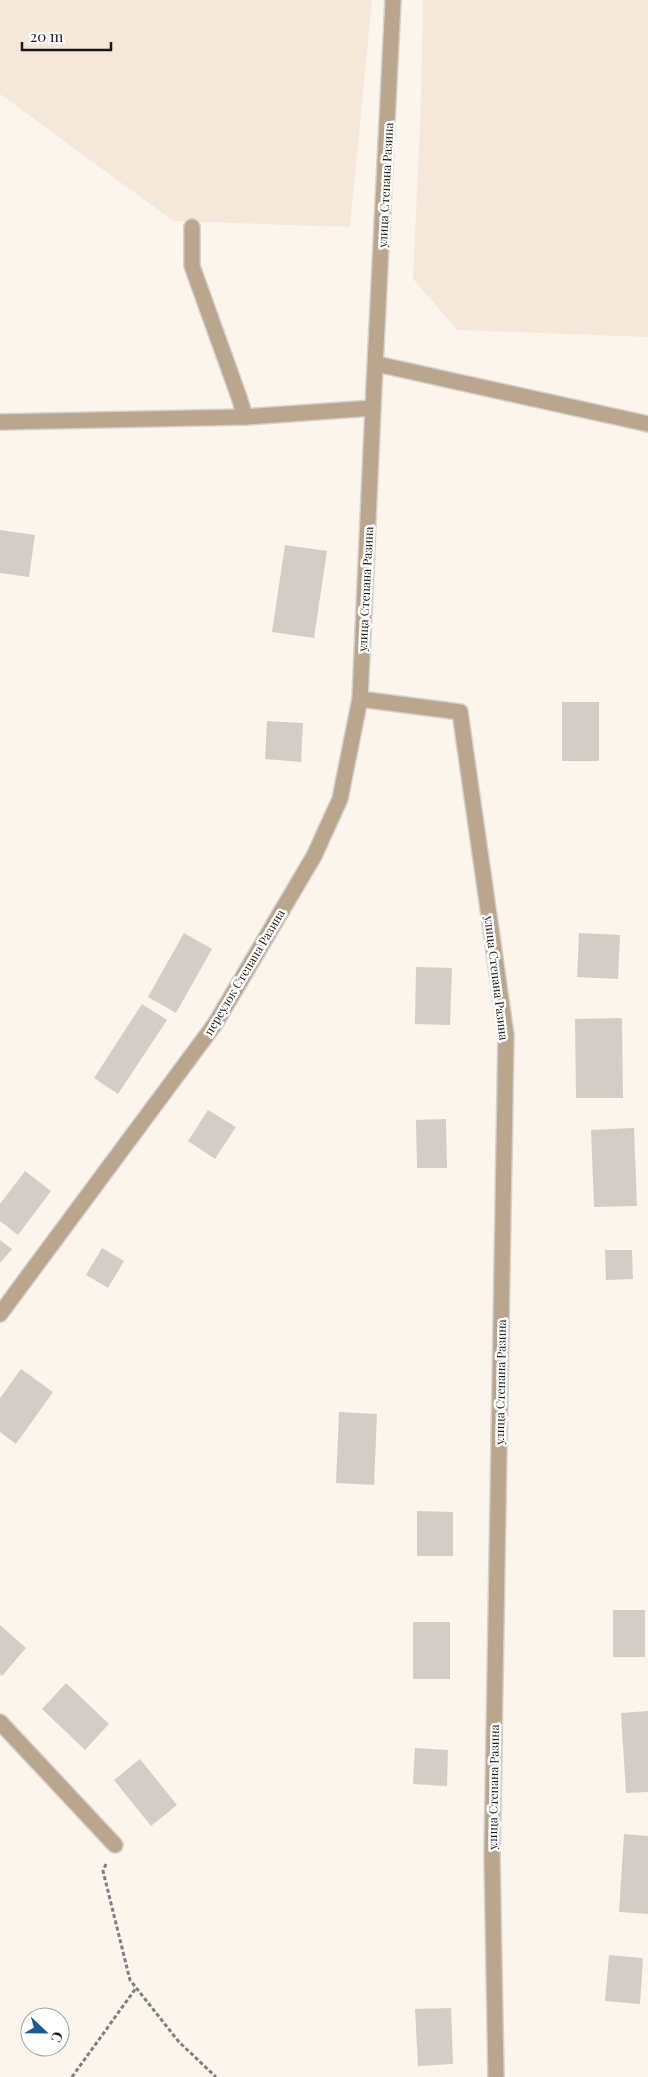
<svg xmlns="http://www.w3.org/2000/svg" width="648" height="2077" viewBox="0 0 648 2077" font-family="'Playfair Display',serif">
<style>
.built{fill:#f4e8db}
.building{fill:#d4cdc7}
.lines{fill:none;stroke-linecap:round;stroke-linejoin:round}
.service-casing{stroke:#d7d1cb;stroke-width:18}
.minor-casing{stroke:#d7d1cb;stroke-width:18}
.tertiary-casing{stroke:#d7d1cb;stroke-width:18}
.path{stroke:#827e7a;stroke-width:3;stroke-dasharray:4 2.5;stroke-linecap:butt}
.service{stroke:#baa58f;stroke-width:15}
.minor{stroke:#baa58f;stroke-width:15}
.tertiary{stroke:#baa58f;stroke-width:15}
.labels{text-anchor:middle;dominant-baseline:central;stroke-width:5;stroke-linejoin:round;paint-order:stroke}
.street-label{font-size:12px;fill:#191715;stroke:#fff}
</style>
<rect width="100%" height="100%" fill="#fbf5ee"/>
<!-- built -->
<path class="built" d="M0,0H372L350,227L173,221L0,94Z
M423,0H648V337L457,330L413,279L421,102Z"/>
<!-- building -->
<path class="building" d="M0,530L35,535L29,577L0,573Z
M285,545L327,551L314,638L272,632Z
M562,702H599V761H562Z
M267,721L303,723L301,762L265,759Z
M184,933L212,949L176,1013L148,997Z
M579,933L620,935L618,979L577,977Z
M416,967L452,968L450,1025L415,1024Z
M142,1004L167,1020L118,1094L94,1078Z
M622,1018L623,1098H576L575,1019Z
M208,1110L236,1127L215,1159L188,1141Z
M446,1119L447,1168H417L416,1120Z
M634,1128L637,1206L594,1207L591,1130Z
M25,1171L51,1191L18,1235L0,1221V1204Z
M0,1240L12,1249L0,1263Z
M102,1248L124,1261L108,1288L86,1275Z
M605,1250H632L633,1279L606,1280Z
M21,1369L53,1392L16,1444L0,1432V1398Z
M339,1412L377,1414L374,1485L336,1483Z
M417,1511L453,1512V1556H417Z
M613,1610H645V1657H613Z
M413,1622H450V1679H413Z
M0,1625L26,1648L2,1676L0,1674Z
M66,1683L109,1724L85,1750L42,1709Z
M648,1711V1792L626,1793L621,1713Z
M415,1748L448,1750L447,1786L413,1784Z
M140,1759L177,1805L151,1826L114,1780Z
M624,1834L648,1836V1914L619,1912Z
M609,1955L643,1958L640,2004L605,2001Z
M451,2008L453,2064L418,2066L415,2009Z"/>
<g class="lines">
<!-- service casing -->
<g class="service-casing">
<path id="service" d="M192,227V266L239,397L245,417"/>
</g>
<!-- minor casing -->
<g class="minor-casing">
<path id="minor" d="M377,364L648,424
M360,699L460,712L506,1035L492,1856L496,2077
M0,1314L215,1024L314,856L340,799L360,699L373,408
M0,1722L115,1845"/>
</g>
<!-- tertiary casing -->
<g class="tertiary-casing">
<path id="tertiary" d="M0,422L245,417L373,408L393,0"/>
</g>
<!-- path -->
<path class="path" d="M106,1864L103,1871L130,1980L179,2042L216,2077
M72,2077L136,1988"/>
<!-- service -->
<use href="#service" class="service"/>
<!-- minor -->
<use href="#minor" class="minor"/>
<!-- tertiary -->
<use href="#tertiary" class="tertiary"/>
</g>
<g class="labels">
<!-- street labels -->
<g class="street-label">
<text transform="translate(385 185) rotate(-87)">улица Степана Разина</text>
<text transform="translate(365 589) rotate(-87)">улица Степана Разина</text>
<text transform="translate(244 972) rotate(-59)">переулок Степана Разина</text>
<text transform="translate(497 978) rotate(83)">улица Степана Разина</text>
<text transform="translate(500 1382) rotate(-89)">улица Степана Разина</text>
<text transform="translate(493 1787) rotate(-89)">улица Степана Разина</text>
</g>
</g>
<!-- north arrow -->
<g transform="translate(45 2032) rotate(112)"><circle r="24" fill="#ffffff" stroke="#a3a2a1"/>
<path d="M0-4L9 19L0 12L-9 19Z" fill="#1a5a90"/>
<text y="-8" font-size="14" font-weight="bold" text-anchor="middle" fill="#191715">С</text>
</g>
<!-- scale -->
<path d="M22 42v8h89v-8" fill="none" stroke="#191715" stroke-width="2.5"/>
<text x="30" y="42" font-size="15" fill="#191715" stroke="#ffffff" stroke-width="4" paint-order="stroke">20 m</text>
</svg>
